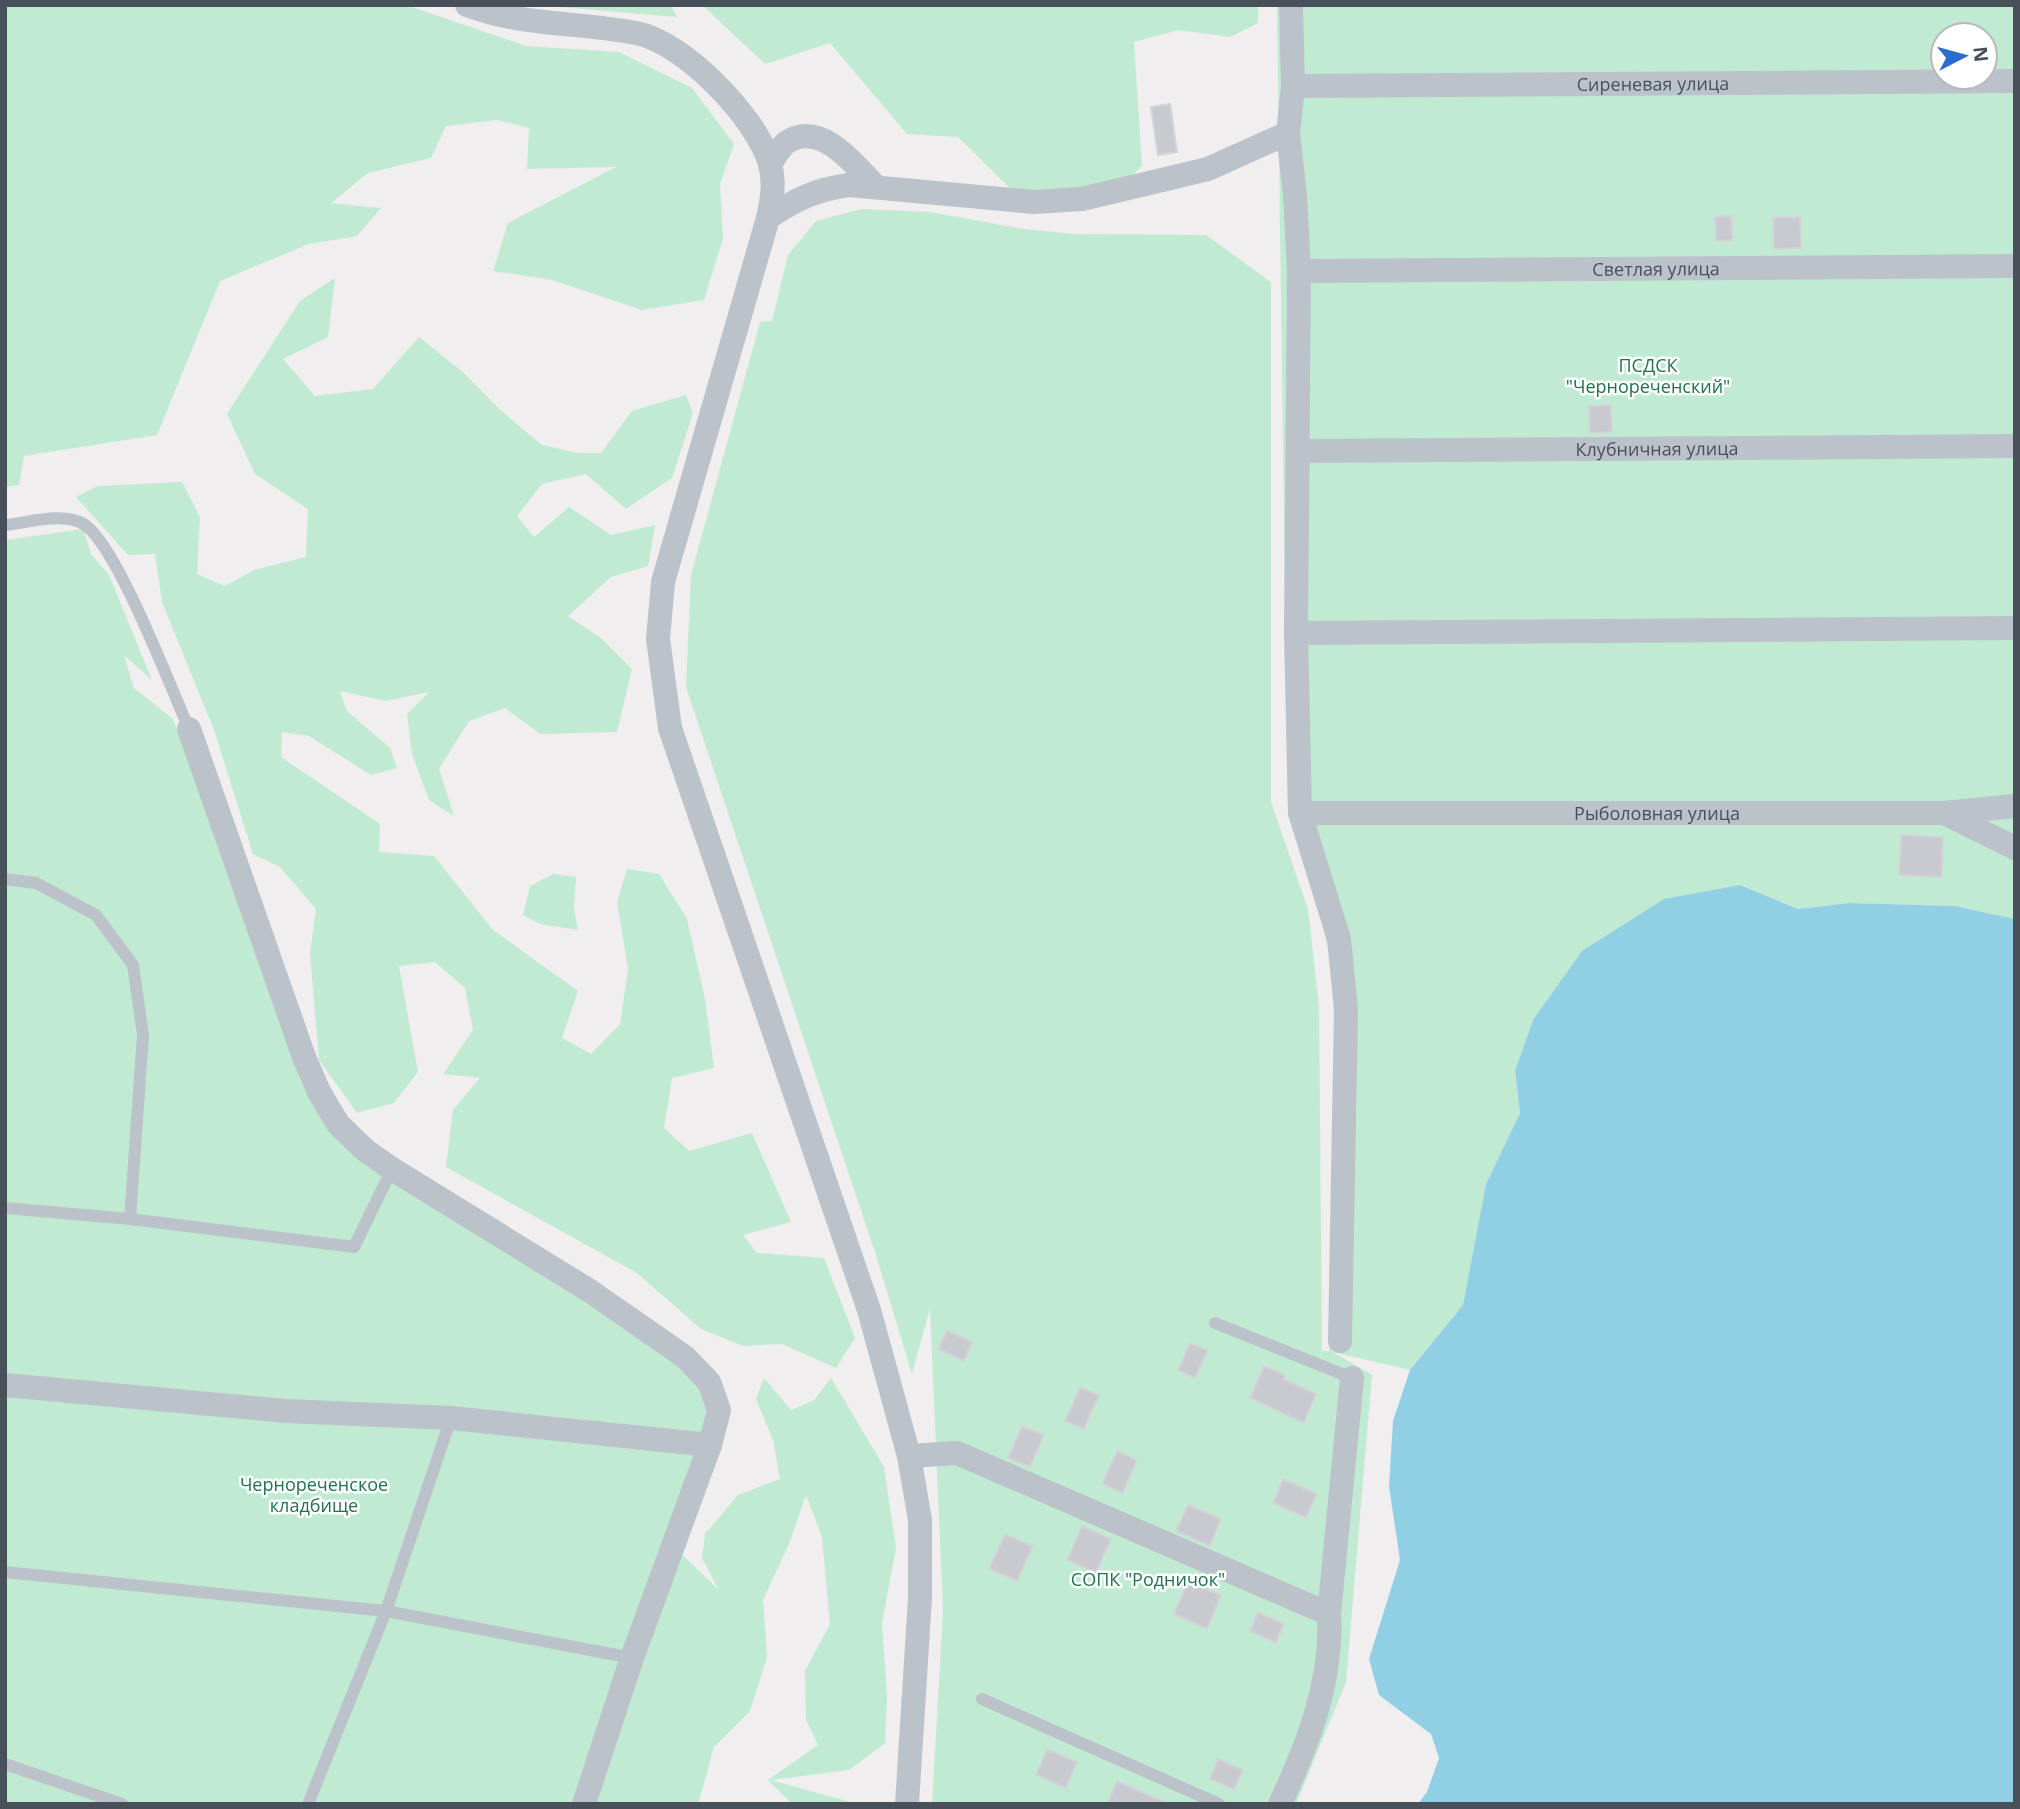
<svg xmlns="http://www.w3.org/2000/svg" width="2020" height="1809" viewBox="0 0 2020 1809" font-family="'Open Sans',sans-serif">
<style>
.green{fill:#c0ebd2;fill-rule:evenodd}
.water{fill:#91d0e4}
.building{fill:#c9cad0;stroke:#d2d4d9;stroke-width:2}
.lines{fill:none;stroke-linecap:round;stroke-linejoin:round}
.service{stroke:#bbc2ca;stroke-width:12}
.minor{stroke:#bbc2ca;stroke-width:24}
.labels{text-anchor:middle;dominant-baseline:central;stroke-width:5;stroke-linejoin:round;paint-order:stroke}
.street-label{font-size:18px;fill:#48515a;stroke:#fff}
.park-label{font-size:18px;fill:#1f744c;stroke:#fff}
</style>
<rect width="100%" height="100%" fill="#f0eeee"/>
<!-- green -->
<path class="green" d="M5,5H406L526,46L619,52L692,88L734,144L720,184L723,239L704,300L642,310L552,280L493,271L508,223L616,167L527,169L529,128L497,120L446,126L431,158L368,173L331,203L381,208L357,236L309,244L220,281L157,435L24,456L19,485L5,487Z
M536,5H671L677,17Z
M702,5H1258V23L1230,37L1178,30L1134,42L1142,166L1125,182L1114,186L1014,192L958,137L907,134L830,43L765,64Z
M1277,5H2015V919L1955,906L1849,903L1798,909L1740,885L1533,1020L1515,1071L1520,1113L1486,1184L1463,1305L1410,1370L1333,1352L1372,1375L1346,1682L1296,1804H932L943,1611L930,1308L912,1374L876,1255L686,687L691,575L760,322L772,321L788,255L816,221L861,209L930,212L1023,229L1075,234L1206,235L1271,282V802L1308,909L1319,1007L1322,1351H1329L1335,1057L1332,967L1317,899L1288,814ZM1943,35H1985V77H1943Z
M335,278L328,337L283,359L315,396L373,389L419,337L465,374L498,408L542,445L578,453H601L632,411L686,395L693,413L672,478L626,509L586,474L542,484L517,516L534,537L569,507L611,535L655,525L648,566L611,577L568,616L601,638L632,669L617,732L540,734L505,708L469,721L439,769L454,816L429,800L412,754L407,714L429,692L386,701L340,691L347,711L390,748L397,768L371,775L309,736L282,732L281,757L380,824L379,852L434,856L493,930L578,991L562,1038L591,1054L620,1024L628,969L617,902L627,869L659,874L687,919L705,999L714,1068L672,1078L664,1128L689,1151L752,1133L791,1222L743,1235L757,1253L824,1258L855,1338L836,1368L782,1344L743,1346L701,1329L637,1273L446,1167L453,1110L480,1078L443,1074L473,1030L465,988L435,962L399,966L418,1072L394,1103L357,1113L319,1060L310,953L316,909L280,867L253,854L214,730L162,602L155,554L128,555L76,497L98,486L182,482L200,517L197,574L225,586L254,570L306,557L308,509L255,474L227,414L300,301Z
M83,529L91,554L109,575L152,680L124,655L134,688L173,719L299,1063L332,1126L589,1301L692,1375L712,1411L671,1544L719,1590L702,1558L705,1534L738,1495L780,1479L773,1440L756,1399L764,1378L791,1410L814,1400L831,1378L884,1467L896,1548L882,1623L887,1696L885,1743L849,1770L771,1780L857,1804H792L768,1780L818,1745L806,1720L805,1671L830,1624L822,1537L806,1495L789,1544L763,1600L767,1657L750,1711L714,1747L699,1801L694,1804H5V540Z
M553,874L576,877L574,908L578,930L540,924L523,915L530,886Z"/>
<!-- water -->
<path class="water" d="M1740,885L1798,909L1849,903L1955,906L2015,919V1804H1418L1427,1792L1439,1758L1431,1734L1379,1695L1369,1659L1400,1560L1389,1486L1393,1421L1410,1370L1463,1305L1486,1184L1520,1113L1515,1071L1533,1020L1582,951L1664,899Z"/>
<!-- building -->
<path class="building" d="M1170,104L1177,152L1158,155L1151,107Z
M1731,216L1733,240L1716,241L1715,217Z
M1800,217L1801,248L1774,249L1773,218Z
M1611,405L1612,432L1590,433L1589,406Z
M1901,835L1943,837L1942,877L1899,875Z
M947,1330L972,1342L964,1361L938,1349Z
M1190,1343L1208,1350L1195,1378L1178,1370Z
M1264,1366L1285,1375L1284,1379L1316,1394L1304,1423L1250,1398Z
M1080,1387L1099,1395L1084,1429L1065,1421Z
M1022,1426L1044,1435L1030,1467L1008,1458Z
M1117,1451L1137,1460L1123,1493L1102,1484Z
M1283,1479L1317,1494L1306,1518L1273,1503Z
M1188,1505L1221,1519L1210,1546L1176,1531Z
M1082,1526L1111,1539L1096,1573L1067,1560Z
M1005,1534L1033,1546L1017,1581L989,1569Z
M1188,1581L1221,1595L1207,1629L1174,1614Z
M1258,1612L1284,1624L1276,1643L1250,1631Z
M1047,1749L1077,1762L1066,1788L1036,1775Z
M1218,1759L1243,1770L1234,1790L1210,1779Z
M1117,1781L1169,1804H1107Z"/>
<g class="lines">
<!-- service -->
<path class="service" d="M5,525C27,523 65,511 85,525C118,548 170,686 189,729
M5,879L36,883L96,915L133,965L143,1035L130,1219
M5,1208L130,1219L354,1247L392,1169
M1215,1323L1352,1378
M5,1572L386,1611L632,1658
M982,1699L1219,1804
M5,1764L122,1804
M308,1804L386,1611L451,1418"/>
<!-- minor -->
<g class="minor">
<path d="M467,5C522,26 580,22 636,33C684,42 757,118 770,164C775,182 772,200 768,218"/>
<path d="M1291,5L1293,86L1288,133L1295,195L1299,271L1296,633L1300,813L1339,939L1346,1009L1340,1341"/>
<path id="s1" d="M1293,86L2015,81"/>
<path d="M770,164C775,157 780,147 787,142C821,120 855,165 876,187"/>
<path id="s2" d="M1299,271L2015,266"/>
<path id="s3" d="M1298,451L2015,446"/>
<path d="M1296,633L2015,628"/>
<path d="M189,729L304,1057L319,1092L338,1124L365,1150L392,1169L590,1291L685,1357L709,1382L719,1410L710,1445L632,1658L584,1804"/>
<path id="s4" d="M1300,813H1944L2015,806"/>
<path d="M1944,813L2015,848"/>
<path d="M5,1385L286,1411L451,1418L710,1445"/>
<path d="M909,1456L957,1453L1329,1614"/>
<path d="M907,1804L920,1598V1520L909,1456L869,1310L670,728L658,639L663,582L768,218C794,200 817,189 849,185L1034,202L1082,199L1208,169L1288,133"/>
<path d="M1280,1804C1308,1744 1333,1681 1329,1614L1352,1378"/>
</g>
</g>
<g class="labels">
<!-- street labels -->
<g class="street-label">
<text stroke="none"><textPath href="#s1" startOffset="360">Сиреневая улица</textPath></text>
<text stroke="none"><textPath href="#s2" startOffset="357">Светлая улица</textPath></text>
<text stroke="none"><textPath href="#s3" startOffset="359">Клубничная улица</textPath></text>
<text stroke="none"><textPath href="#s4" startOffset="357">Рыболовная улица</textPath></text>
</g>
<!-- park labels -->
<g class="park-label">
<text x="1648" y="365">ПСДСК<tspan x="1648" dy="21">"Чернореченский"</tspan></text>
<text x="314" y="1484">Чернореченское<tspan x="314" dy="21">кладбище</tspan></text>
<text x="1148" y="1579">СОПК "Родничок"</text>
</g>
</g>
<!-- border -->
<rect width="2020" height="1809" fill="none" stroke="#48515a" stroke-width="14"/>
<!-- north arrow -->
<g transform="translate(1964 56) rotate(84)"><circle r="33" fill="#ffffff" stroke="#b6b9bd" stroke-width="2"/>
<path d="M0-5L12 26L0 18L-12 26Z" fill="#296dcf"/>
<text y="-10" font-size="19" font-weight="bold" text-anchor="middle" fill="#48515a">N</text>
</g>
</svg>
